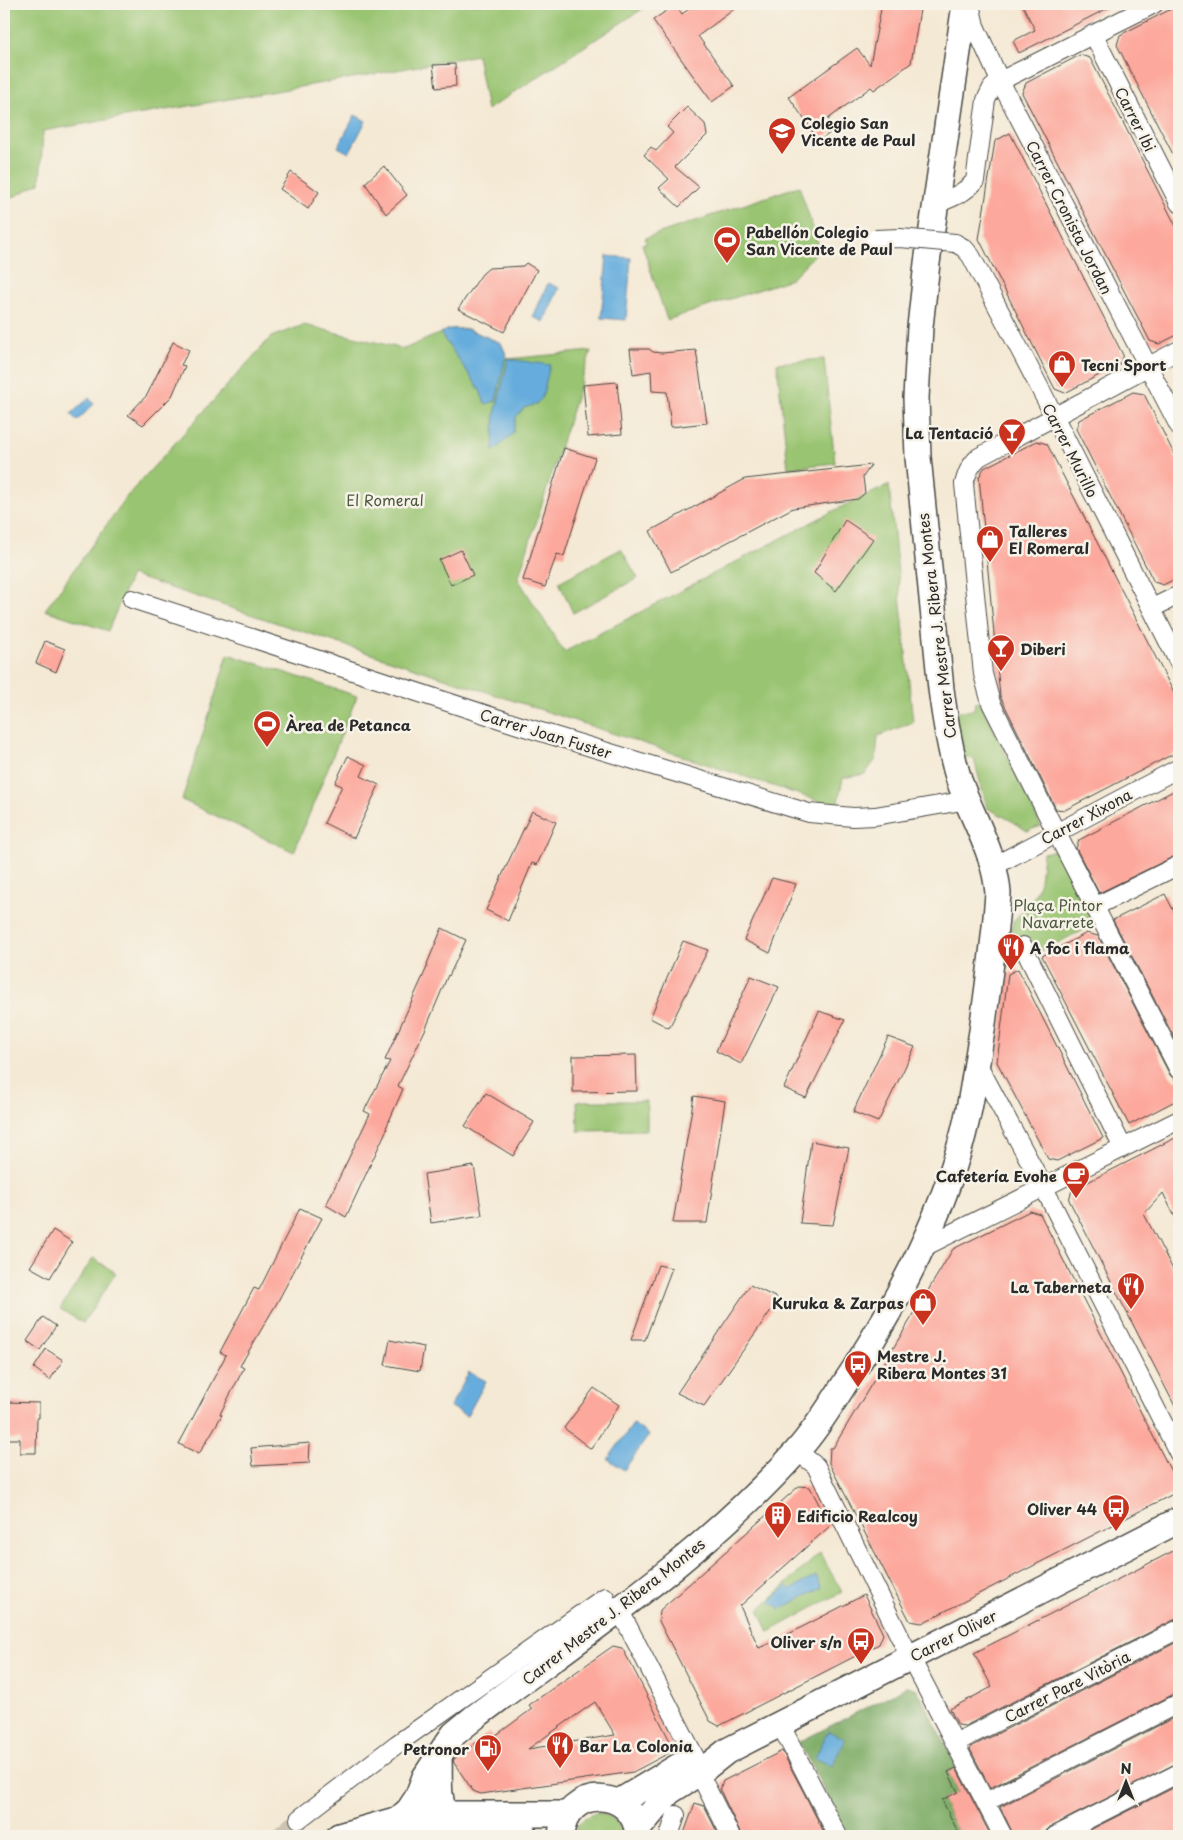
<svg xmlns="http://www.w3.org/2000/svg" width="1183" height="1840" viewBox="0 0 1183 1840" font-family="'Playpen Sans',sans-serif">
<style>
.green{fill:#99c471;stroke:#62784e}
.forest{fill:#7aaa63;stroke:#526a47}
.water{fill:#66addd;stroke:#486c84}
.building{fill:#fda89c;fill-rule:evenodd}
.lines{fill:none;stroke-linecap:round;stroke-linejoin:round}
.street-tunnel{stroke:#ccc3b2;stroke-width:18;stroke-dasharray:18 9;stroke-linecap:butt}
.street-casing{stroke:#494844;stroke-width:20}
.secondary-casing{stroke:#494844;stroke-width:28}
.street{stroke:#fff;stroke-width:18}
.secondary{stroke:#fff;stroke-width:25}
.street-bridge-casing{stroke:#494844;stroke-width:20;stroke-linecap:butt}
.street-bridge{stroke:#fff;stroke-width:18}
.labels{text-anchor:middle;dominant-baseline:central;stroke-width:5;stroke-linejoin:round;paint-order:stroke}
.street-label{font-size:15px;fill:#2b2b2b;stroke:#f7f3e8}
.poi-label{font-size:15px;font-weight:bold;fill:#2b2b2b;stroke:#f7f3e8;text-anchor:start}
.park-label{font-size:15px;fill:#4c5940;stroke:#f7f3e8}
</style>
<rect width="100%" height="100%" fill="#f7f3e8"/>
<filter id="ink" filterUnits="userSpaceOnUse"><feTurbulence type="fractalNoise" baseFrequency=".02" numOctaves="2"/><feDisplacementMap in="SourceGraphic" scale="10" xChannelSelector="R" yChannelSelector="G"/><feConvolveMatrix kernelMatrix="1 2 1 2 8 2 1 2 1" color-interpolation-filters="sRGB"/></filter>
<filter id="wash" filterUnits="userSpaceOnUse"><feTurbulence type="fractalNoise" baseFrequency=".0096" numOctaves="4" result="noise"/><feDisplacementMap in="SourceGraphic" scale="20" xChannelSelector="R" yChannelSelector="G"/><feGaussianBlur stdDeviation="1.12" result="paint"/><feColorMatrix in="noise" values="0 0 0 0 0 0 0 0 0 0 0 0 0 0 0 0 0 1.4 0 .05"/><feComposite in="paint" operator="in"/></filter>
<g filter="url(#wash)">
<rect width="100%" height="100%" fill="#f4e9d4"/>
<!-- green -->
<path class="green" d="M4,4H650L487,110L477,55L381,73L43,131L40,183L4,202Z
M799,186L820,249L791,279L667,320L642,244L647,243L645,238Z
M304,325L404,349L450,329H467L501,343L508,359L591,351L518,579L564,652L839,508L889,485L913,722L878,736L876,759L865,774L843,778L837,807L131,575L108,631L45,610L128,495L271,337Z
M824,359L835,463L788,468L777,363Z
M621,549L638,578L573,613L559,582Z
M228,654L357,696L294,852L182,800Z
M980,701L1041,826L1027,831L1012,821L987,808L974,759L967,758L963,755L954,711H968L974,709L975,702Z
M1057,850L1094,925L1005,968L1013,921L1026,908L1035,895L1040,881L1043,853Z
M577,1101H647V1130L578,1131Z
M93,1258L116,1273L83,1323L60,1309Z
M820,1553L842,1592L769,1632L759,1609Z
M597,1813C611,1814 620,1822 622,1836H575C576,1823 584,1816 597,1813Z"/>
<!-- forest -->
<path class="forest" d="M908,1686L917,1689L957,1767L948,1772L958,1792L942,1800L960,1836H848L799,1742Z"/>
<!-- water -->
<path class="water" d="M355,115L366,121L349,153L338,147Z
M607,256L631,258L626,320L601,318Z
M548,283L559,288L544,322L533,317Z
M450,329H467L501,343L506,355L496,401L485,404L480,390L440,333Z
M508,359L550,365L542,398L536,404L524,408L516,417L513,433L493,452L495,414Z
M89,398L94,404L77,421L71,414Z
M469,1372L486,1381L467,1416L450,1407Z
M633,1424L649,1435L624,1470L608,1459Z
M816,1576L822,1588L780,1609L777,1604L775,1606L770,1601L787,1586L791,1589Z
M828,1731L845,1739L832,1766L815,1758Z"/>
<g id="blocks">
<!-- building -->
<path class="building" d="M696,4H741L698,36L734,86L712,102L653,20L675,5L682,14Z
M882,4H921L911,63L874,90L871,87L828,119L835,129L819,141L789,97L857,48L870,65Z
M1022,4H1116L1019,53L1013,41L1035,30Z
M1179,5V166L1117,45L1120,35Z
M1080,55L1090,58L1179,232V334L1159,344L1150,341L1022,93L1026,83Z
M455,64L456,86L436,88L433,65Z
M687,107L705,124L707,135L675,167L699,187L679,207L659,188L669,179L644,155L651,147L656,151L673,133L667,127Z
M1010,133L1123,355L1120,364L1065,393L1055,389L979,239L995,141Z
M384,166L407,195L386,214L365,183Z
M291,172L319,192L308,209L280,189Z
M526,263L537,270L504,332L458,309L482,274L489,268L523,266Z
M173,342L189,350L181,365L185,366L172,396L143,425L128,415L147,395Z
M630,349H649L653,352L662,353L696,350L707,423L671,427L667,392L652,391L651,371L633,374Z
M617,382L622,434L588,437L583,385Z
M1133,392L1144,394L1179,464V577L1163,585L1154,582L1076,429L1079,420Z
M1037,441L1047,444L1179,703V751L1065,810L1056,809L1000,696L979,477L984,468Z
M564,448L595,458L564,556L557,554L545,587L523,580Z
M871,465L863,477L865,493L858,499L793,508L671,572L650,531L745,479Z
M845,520L873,539L836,591L814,573Z
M461,550L473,575L451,585L439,560Z
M45,641L65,649L56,672L36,663Z
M348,756L366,765L361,776L379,785L354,838L324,823L342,786L335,783Z
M1179,788V854L1099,893L1076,848L1079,840Z
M532,811L556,822L537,865L532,863L508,921L486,910Z
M772,878L796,884L770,953L744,940Z
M1165,894L1179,921V1047L1113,920Z
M442,928L466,940L449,976L448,975L426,1028L398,1086L403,1089L386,1128L387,1129L346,1217L326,1205L370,1114L364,1111L390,1061L385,1060L428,965L427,964Z
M1087,933L1098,936L1170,1075L1174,1079L1179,1081V1089L1175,1101L1129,1125L1042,956Z
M683,941L708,950L669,1028L650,1018Z
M1018,969L1103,1138L1057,1161L1048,1159L997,1062L1008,974Z
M751,976L779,987L741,1064L716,1051Z
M819,1011L845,1020L806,1098L784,1088Z
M888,1037L915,1047L878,1122L853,1112Z
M636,1055L637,1091L573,1092V1056Z
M486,1093L534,1122L513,1156L465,1126Z
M694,1096L725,1101L707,1223H673Z
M1179,1136V1225L1163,1193L1144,1214L1179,1281V1414L1069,1200L1072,1190Z
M811,1141L849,1148L833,1225L800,1223Z
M474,1166L482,1215L431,1223L424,1174Z
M300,1208L322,1218L278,1301L240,1366L244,1368L220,1414L222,1415L199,1454L179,1444L226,1355L220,1352L254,1288L259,1290Z
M1030,1211L1040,1214L1076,1285L1177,1483L1175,1493L922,1623L910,1621L829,1463L830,1448H833L953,1249Z
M53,1230L72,1242L50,1278L30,1267Z
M658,1265L672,1268L645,1340H631Z
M750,1285L779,1299L704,1406L677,1393Z
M43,1317L56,1326L40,1350L27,1341Z
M390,1340L424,1347L420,1371L385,1365Z
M46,1349L63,1360L50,1380L34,1368Z
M594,1388L619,1405L591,1449L564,1428Z
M4,1402L39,1403V1418H37L36,1453H20V1439H8L9,1416L4,1412Z
M310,1443L309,1463L253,1466L251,1448Z
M799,1486L810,1487L830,1526L740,1606L759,1648L777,1640L864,1595L883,1634L879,1644L719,1726L710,1721L659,1621L660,1610Z
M1179,1548V1618L1174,1620L965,1726L958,1725L950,1709L992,1687L974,1653Z
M1179,1641V1692L1174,1694L990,1788L970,1749L973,1746Z
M613,1646L622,1648L631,1664L671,1743L669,1753L633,1772L481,1794L473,1791L454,1763L453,1760L489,1733L492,1738L532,1709L529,1705ZM595,1702L615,1735L528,1749Z
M1179,1715V1762L1050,1827L1046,1831L1044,1836H1014L1000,1807Z
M782,1751L804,1793L826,1836H742L720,1790L723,1781Z
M956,1768L991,1836H960L942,1800L958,1792L948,1772Z
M1179,1785V1836H1078Z
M695,1803L704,1806L719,1836H683Z"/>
</g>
</g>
<g filter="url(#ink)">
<use href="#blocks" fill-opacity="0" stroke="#494844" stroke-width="1"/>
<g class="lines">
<!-- street-tunnel -->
<path class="street-tunnel" d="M280,1836L299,1819"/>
<!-- street casing -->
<g class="street-casing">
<path id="street" d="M970,4L975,26L1000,81L1179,426
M1093,34L1179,203
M936,204C951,198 964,194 975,181L986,100L992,88L1000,81L1154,4
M955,243L964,248L971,256L1045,398L1179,663
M1179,350L979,457C970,465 967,473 964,484L983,674L991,703L1056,832L1179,1070
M132,599L518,725L809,813L853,817L875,816L968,800
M1152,608L1179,595
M994,866L1179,768
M1094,907L1179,865
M1023,946L1123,1148
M977,1063L1044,1188L1179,1454
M922,1248L1179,1120
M797,1451L816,1466L901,1639L1003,1836
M619,1609L695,1757
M780,1724L838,1836
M955,1743L1179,1629
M699,1773L731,1836
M986,1802L1179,1703
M299,1819L397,1744L605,1597
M669,1836L676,1815
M1055,1836L1179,1773"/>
</g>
<!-- secondary casing -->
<g class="secondary-casing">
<path id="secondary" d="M439,1757C440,1777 437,1796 445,1814
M619,1802L684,1763
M399,1819L409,1810L417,1798L425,1777L444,1748L454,1734L476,1716C586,1633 704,1555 796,1452C819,1427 836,1396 855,1368C897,1302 934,1232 957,1156C970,1116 975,1073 982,1031C988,985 995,939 998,893C995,853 972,818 959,780C950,751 945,720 941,689L918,457L916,398L920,327L927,263L965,4
M638,1829L669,1792L699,1773L727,1751L1179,1520
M339,1836L399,1819L445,1814H568
M409,1836L487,1829L511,1832L525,1836
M561,1836C565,1785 635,1786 638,1836"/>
</g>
<!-- street -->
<use href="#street" class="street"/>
<!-- secondary -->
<use href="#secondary" class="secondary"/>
<!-- street-bridge casing -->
<g class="street-bridge-casing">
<path id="street-bridge" d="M875,239L900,238L955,243"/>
</g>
<!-- street-bridge -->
<use href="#street-bridge" class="street-bridge"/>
</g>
</g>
<!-- icons -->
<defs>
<g id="school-pin" transform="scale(1.4375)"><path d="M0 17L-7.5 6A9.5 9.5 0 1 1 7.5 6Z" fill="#c8321e" stroke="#f7f3e8"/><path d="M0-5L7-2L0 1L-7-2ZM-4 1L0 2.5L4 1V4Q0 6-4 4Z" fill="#fff"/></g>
<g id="stadium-pin" transform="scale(1.4375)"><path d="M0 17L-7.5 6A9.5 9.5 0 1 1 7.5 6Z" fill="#c8321e" stroke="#f7f3e8"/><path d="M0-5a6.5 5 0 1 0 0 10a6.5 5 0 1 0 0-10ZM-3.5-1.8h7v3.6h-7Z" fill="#fff"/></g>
<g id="shop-pin" transform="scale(1.4375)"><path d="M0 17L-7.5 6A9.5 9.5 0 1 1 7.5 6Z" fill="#c8321e" stroke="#f7f3e8"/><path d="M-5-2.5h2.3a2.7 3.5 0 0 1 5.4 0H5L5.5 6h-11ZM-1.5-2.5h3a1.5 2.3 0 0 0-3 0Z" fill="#fff"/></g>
<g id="bar-pin" transform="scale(1.4375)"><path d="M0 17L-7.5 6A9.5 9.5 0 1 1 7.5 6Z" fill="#c8321e" stroke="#f7f3e8"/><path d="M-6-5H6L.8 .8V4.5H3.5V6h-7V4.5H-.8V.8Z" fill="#fff"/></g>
<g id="restaurant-pin" transform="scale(1.4375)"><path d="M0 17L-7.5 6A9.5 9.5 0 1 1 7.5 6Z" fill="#c8321e" stroke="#f7f3e8"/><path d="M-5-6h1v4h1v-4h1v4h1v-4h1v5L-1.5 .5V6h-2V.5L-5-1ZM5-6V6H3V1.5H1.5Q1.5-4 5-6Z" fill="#fff"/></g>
<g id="cafe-pin" transform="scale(1.4375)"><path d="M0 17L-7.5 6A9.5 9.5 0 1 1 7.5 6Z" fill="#c8321e" stroke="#f7f3e8"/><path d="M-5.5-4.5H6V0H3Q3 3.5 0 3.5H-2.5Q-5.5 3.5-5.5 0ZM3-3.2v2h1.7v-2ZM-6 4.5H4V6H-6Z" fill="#fff"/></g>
<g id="bus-pin" transform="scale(1.4375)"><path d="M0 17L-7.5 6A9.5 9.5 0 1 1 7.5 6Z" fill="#c8321e" stroke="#f7f3e8"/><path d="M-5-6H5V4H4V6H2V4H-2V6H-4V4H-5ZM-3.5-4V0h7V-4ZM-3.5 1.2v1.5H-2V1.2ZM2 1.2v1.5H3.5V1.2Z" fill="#fff"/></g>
<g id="building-pin" transform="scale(1.4375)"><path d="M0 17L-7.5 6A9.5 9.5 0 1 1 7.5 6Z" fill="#c8321e" stroke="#f7f3e8"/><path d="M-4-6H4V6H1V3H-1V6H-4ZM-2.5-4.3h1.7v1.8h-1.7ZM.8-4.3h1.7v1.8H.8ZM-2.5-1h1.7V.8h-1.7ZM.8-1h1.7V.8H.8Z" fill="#fff"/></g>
<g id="fuel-pin" transform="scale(1.4375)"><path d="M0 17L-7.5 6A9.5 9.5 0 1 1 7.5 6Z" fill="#c8321e" stroke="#f7f3e8"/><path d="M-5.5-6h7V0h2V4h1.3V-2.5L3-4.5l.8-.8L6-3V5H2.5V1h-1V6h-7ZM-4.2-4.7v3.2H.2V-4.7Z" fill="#fff"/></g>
</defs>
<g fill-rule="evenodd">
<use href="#school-pin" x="782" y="131"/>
<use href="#stadium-pin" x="727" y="240"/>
<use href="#shop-pin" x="1062" y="364"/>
<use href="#bar-pin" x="1012" y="432"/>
<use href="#shop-pin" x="990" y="539"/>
<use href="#bar-pin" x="1001" y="648"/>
<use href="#stadium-pin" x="267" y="724"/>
<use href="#restaurant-pin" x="1011" y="947"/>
<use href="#cafe-pin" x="1076" y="1175"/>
<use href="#restaurant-pin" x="1131" y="1286"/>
<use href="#shop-pin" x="923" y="1302"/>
<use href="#bus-pin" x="858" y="1364"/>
<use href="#bus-pin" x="1116" y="1508"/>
<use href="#building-pin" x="778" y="1515"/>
<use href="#bus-pin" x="861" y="1641"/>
<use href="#restaurant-pin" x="560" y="1745"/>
<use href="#fuel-pin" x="488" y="1748"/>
</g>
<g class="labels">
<!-- street labels -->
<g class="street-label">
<text transform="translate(1136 119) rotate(63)">Carrer Ibi</text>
<text transform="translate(1070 217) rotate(63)">Carrer Cronista Jordan</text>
<text transform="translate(1071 450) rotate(63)">Carrer Murillo</text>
<text transform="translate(936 626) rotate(-97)">Carrer Mestre J. Ribera Montes</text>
<text transform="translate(546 733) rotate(17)">Carrer Joan Fuster</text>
<text transform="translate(1086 816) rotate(-28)">Carrer Xixona</text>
<text transform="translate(613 1611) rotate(-38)">Carrer Mestre J. Ribera Montes</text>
<text transform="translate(953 1635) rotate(-27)">Carrer Oliver</text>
<text transform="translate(1067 1686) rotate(-27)">Carrer Pare Vitòria</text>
</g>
<!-- poi labels -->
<g class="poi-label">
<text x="801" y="122">Colegio San<tspan x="801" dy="17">Vicente de Paul</tspan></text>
<text x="746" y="231">Pabellón Colegio<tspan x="746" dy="17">San Vicente de Paul</tspan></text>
<text x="1081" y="364">Tecni Sport</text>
<text x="993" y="432" text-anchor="end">La Tentació</text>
<text x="1009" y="530">Talleres<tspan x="1009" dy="17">El Romeral</tspan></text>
<text x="1020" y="648">Diberi</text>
<text x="286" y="724">Àrea de Petanca</text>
<text x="1030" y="947">A foc i flama</text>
<text x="1057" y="1175" text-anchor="end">Cafetería Evohe</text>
<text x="1112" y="1286" text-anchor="end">La Taberneta</text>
<text x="904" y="1302" text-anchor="end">Kuruka &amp; Zarpas</text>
<text x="877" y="1355">Mestre J.<tspan x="877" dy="17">Ribera Montes 31</tspan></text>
<text x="1097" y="1508" text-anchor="end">Oliver 44</text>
<text x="797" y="1515">Edificio Realcoy</text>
<text x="842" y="1641" text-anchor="end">Oliver s/n</text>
<text x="579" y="1745">Bar La Colonia</text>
<text x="469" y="1748" text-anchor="end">Petronor</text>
</g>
<!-- park labels -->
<g class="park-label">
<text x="385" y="499">El Romeral</text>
<text x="1058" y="904">Plaça Pintor<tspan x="1058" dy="17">Navarrete</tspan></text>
</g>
</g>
<!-- margin -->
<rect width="1183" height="1840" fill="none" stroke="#f7f3e8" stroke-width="20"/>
<!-- north arrow -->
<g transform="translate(1126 1782)" stroke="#f7f3e8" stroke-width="4" paint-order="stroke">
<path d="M0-4L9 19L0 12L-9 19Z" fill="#2b2b2b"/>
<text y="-8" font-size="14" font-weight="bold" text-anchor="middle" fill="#2b2b2b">N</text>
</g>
</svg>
